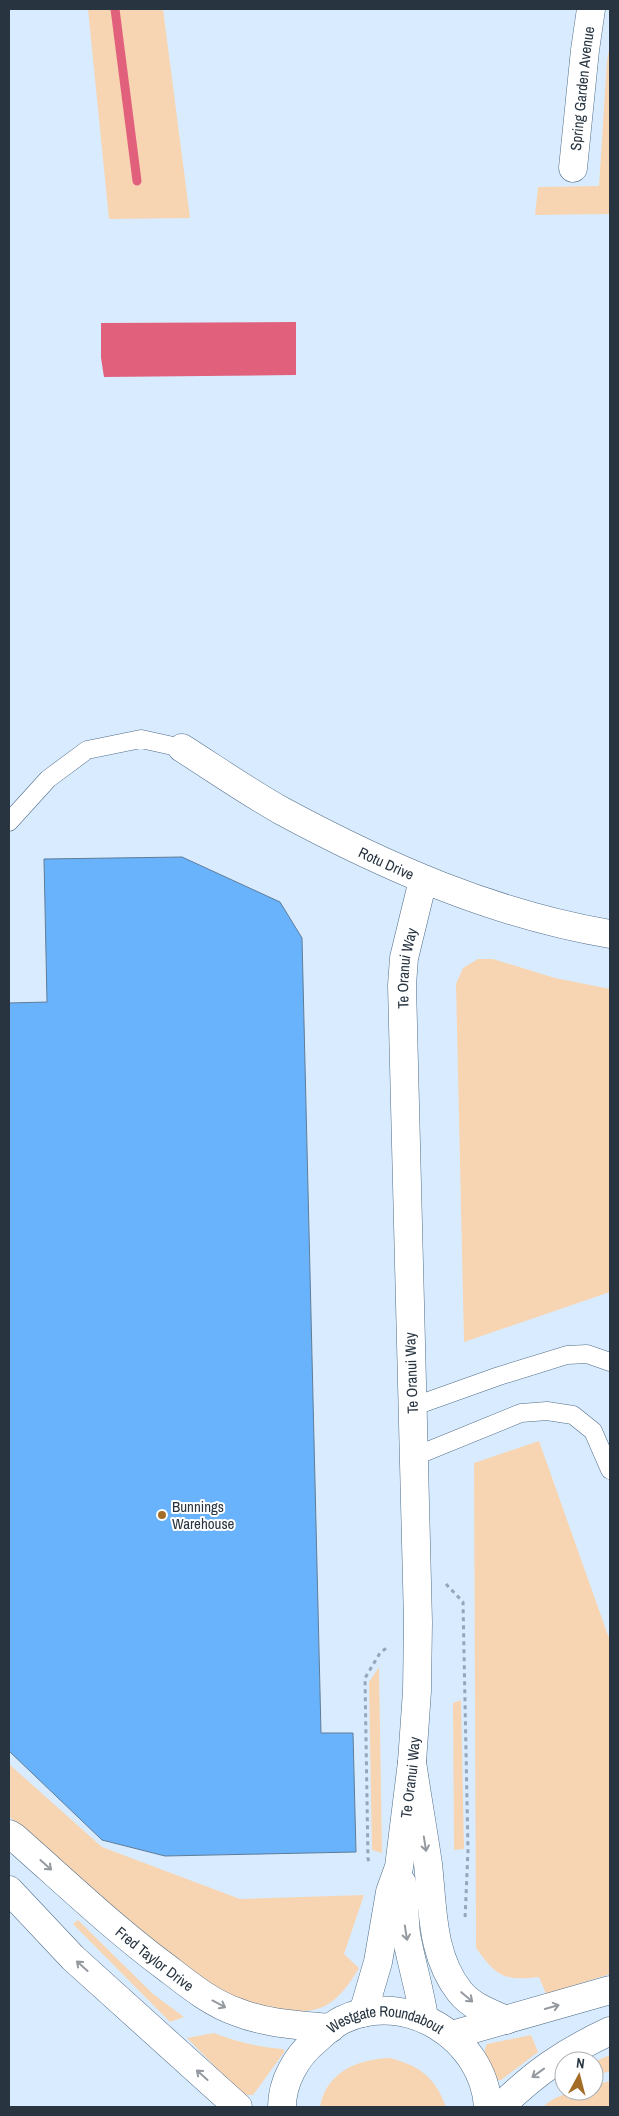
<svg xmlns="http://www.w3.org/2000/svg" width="619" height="2116" viewBox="0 0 619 2116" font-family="'Archivo Narrow',sans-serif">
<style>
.green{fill:#f7d5b2}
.water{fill:#e1617d}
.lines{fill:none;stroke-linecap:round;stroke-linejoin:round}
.stream{stroke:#e1617d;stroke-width:9}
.building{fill:#68b3fb;stroke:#607c98}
.service-casing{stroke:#506c87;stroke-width:19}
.minor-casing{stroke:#506c87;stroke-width:29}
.secondary-casing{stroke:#506c87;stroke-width:29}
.path{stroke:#96a6b7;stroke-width:3;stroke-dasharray:4 4;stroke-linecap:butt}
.service{stroke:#fff;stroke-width:18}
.minor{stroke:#fff;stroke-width:28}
.secondary{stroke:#fff;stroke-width:28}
.oneway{stroke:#949aa0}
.poi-dot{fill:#a36c27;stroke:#fff;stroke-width:2}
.labels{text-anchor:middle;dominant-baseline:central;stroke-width:4;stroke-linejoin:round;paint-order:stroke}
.street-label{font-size:15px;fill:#283541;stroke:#fff}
.poi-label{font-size:15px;fill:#283541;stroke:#fff;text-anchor:start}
</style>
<rect width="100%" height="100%" fill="#d9ecff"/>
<!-- green -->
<path class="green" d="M88,9H163L190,218L109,219Z
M610,44V214L535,215L538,187L599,186L607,61Z
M478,959H493L555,978L610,989V1292L464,1342L456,984L463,968Z
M539,1441L610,1641V1974L546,1994L539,1977C504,1981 497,1977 476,1948L474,1463Z
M379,1667L382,1853L372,1850L369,1682Z
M461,1700L464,1849L454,1850L453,1703Z
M9,1764L102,1847L240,1899L364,1895L344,1954L359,1968C348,1986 335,2006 313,2010C275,2016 222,1998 191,1975C170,1960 150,1941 130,1925C88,1890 48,1854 9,1816Z
M78,1920L153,1994L184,2017L170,2022L73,1924Z
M214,2033C237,2042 258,2047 283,2049L285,2051L253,2095H243L187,2038Z
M531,2035L538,2052L501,2080L496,2081C491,2070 480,2055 487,2044Z
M610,2055V2071L594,2076V2062Z
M390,2058C420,2066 435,2077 446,2107H320C326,2072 358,2059 390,2058Z
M610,2081V2107H543C558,2093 575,2091 594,2091V2085Z"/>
<!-- water -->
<path class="water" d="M296,322V375L104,377L101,358V323Z"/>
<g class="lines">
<!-- stream -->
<path class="stream" d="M115,9L137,181"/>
</g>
<!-- building -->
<path class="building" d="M182,857L280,902L302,938L321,1733H353L356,1852L165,1856L102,1840L9,1751V1003L47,1002L44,859Z"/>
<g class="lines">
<!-- service casing -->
<g class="service-casing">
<path id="service" d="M9,822L48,779L87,750L141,739L182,748
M412,1407L499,1376L567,1355L587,1354L610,1362
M413,1457L521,1413L547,1411L573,1415L593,1431L610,1470"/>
</g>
<!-- minor casing -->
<g class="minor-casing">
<g id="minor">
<path id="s1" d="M573,168L585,50L591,9"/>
<path id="s2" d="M182,748C215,769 248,792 282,811C386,867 493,914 610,934"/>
<path d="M402,1883C405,1900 404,1917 406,1934C411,1962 420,1990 424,2018"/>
<path id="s3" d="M363,2013L378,1962L390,1892L399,1867L412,1762L417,1691L418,1622L402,985L404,958L423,880"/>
</g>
</g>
<!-- secondary casing -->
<g class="secondary-casing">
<g id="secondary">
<path d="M412,1762C417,1796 423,1830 428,1864C433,1908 431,1956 460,1992C471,2006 490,2013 506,2020"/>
<path id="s4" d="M9,1834L14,1837C64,1881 113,1928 167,1968C189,1985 211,2003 237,2012C267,2024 299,2025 331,2028"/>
<path d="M9,1890L73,1958L238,2107"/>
<path d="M452,2035L610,1990"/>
<path id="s5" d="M282,2107C282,2082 296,2057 315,2041C323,2034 332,2025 342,2020C406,1989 484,2038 488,2107"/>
<path d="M500,2107C536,2072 565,2052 610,2031"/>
</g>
</g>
<!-- path -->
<path class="path" d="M446,1584L463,1602L468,1850L465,1919
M369,1861L368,1859L365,1678L380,1653L389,1646"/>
<!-- service -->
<use href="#service" class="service"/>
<!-- minor -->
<use href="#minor" class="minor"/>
<!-- secondary -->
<use href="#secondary" class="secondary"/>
</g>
<!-- one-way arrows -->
<defs><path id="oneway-shaft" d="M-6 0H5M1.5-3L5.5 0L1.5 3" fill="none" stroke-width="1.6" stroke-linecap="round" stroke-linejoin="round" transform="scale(1.25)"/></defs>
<g class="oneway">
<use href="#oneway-shaft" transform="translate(425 1844) rotate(81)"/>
<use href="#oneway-shaft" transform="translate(46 1865) rotate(42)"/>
<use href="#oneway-shaft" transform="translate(406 1933) rotate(81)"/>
<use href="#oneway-shaft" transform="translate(82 1966) rotate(-138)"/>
<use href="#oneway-shaft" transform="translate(467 1997) rotate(40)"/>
<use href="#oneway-shaft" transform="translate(219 2004) rotate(28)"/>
<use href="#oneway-shaft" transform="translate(552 2007) rotate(-16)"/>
<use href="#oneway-shaft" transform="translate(538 2073) rotate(144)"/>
<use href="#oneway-shaft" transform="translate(202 2075) rotate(-138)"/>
</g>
<!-- markers -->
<circle class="poi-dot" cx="162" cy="1515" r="5"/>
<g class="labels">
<!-- street labels -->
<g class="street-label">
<text stroke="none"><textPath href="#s1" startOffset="80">Spring Garden Avenue</textPath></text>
<text stroke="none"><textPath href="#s2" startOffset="235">Rotu Drive</textPath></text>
<text stroke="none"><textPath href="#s3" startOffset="1051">Te Oranui Way</textPath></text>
<text transform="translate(411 1373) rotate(-92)">Te Oranui Way</text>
<text stroke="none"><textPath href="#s3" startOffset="241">Te Oranui Way</textPath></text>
<text stroke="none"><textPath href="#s4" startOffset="192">Fred Taylor Drive</textPath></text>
<text stroke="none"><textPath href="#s5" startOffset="155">Westgate Roundabout</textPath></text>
</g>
<!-- poi labels -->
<g class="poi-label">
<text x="172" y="1506">Bunnings<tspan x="172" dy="17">Warehouse</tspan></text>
</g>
</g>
<!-- border -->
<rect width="619" height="2116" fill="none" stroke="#283541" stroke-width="20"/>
<!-- north arrow -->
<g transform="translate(579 2076) rotate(7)"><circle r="24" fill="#ffffff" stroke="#a9aeb3"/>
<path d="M0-4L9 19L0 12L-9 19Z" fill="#a36c27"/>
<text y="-8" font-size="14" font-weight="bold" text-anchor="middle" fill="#283541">N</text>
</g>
</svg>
